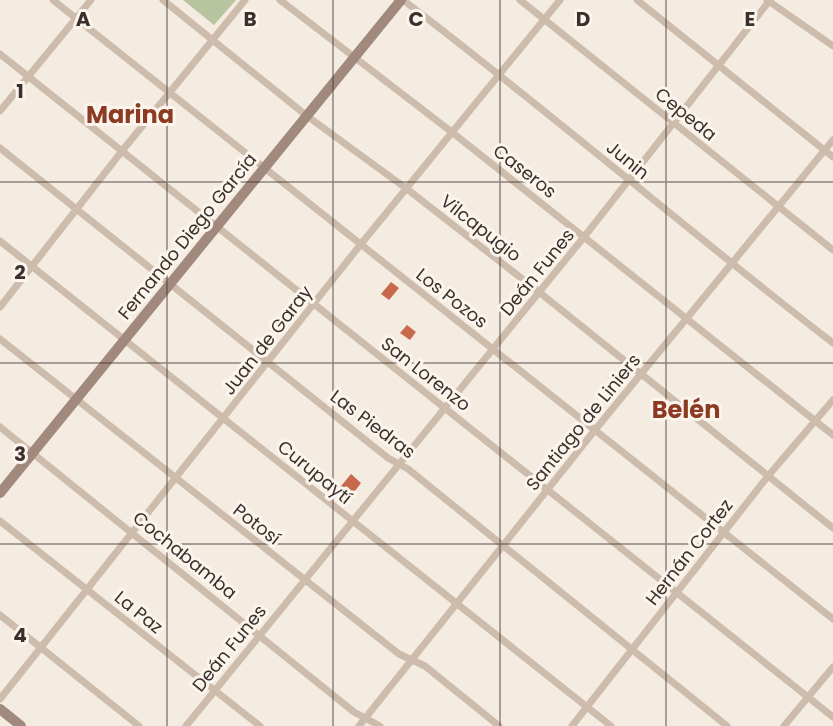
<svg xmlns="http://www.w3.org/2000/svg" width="833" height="726" viewBox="0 0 833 726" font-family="Poppins,sans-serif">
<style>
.green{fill:#b8c4a0}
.building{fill:#c8694b}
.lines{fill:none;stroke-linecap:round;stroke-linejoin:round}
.street{stroke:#cdbbac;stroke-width:7}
.secondary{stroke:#a18a7d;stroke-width:10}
.grid{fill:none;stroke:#3b302b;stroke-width:1.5;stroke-opacity:0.55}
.labels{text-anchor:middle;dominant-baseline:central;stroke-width:6;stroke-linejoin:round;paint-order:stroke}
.street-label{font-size:18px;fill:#3b302b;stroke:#fbf5ee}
.district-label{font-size:24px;font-weight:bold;fill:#8c3b22;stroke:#fbf5ee}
.grid-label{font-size:20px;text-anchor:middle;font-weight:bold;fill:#3b302b;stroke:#fbf5ee;stroke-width:6;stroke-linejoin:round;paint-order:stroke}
</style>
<rect width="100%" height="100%" fill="#f4ebe1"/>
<!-- green -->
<path class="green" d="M183,0H236L214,25Z"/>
<!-- building -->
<path class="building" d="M391,282L399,288L389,300L381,294Z
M407,325L416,332L410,340L400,333Z
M351,474L361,483L348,500L337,491Z"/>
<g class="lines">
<!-- street -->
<path class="street" d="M53,0L833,619
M163,0L307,116L407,189L539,292L833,528
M280,0L453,133L833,435
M403,0C549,111 688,231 833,343
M520,0L833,250
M637,0L833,157
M767,0L833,46
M0,54L833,717
M0,111L91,0
M0,148L388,458L408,469L727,726
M0,241L611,726
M0,307L122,151L245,0
M0,339L399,654L425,666L499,726
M0,427L354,712L380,726
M0,521L260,726
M0,615L139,726
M0,699L361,244L560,0
M186,726L584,237L770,0
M359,726L595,430L833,140
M572,726L768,476L833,400
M784,726L833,667"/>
<!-- secondary -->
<path class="secondary" d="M0,493L401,0
M0,709L21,726"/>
</g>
<!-- grid -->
<path class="grid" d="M167,0V726M333,0V726M500,0V726M666,0V726M0,182H833M0,363H833M0,544H833"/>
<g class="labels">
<!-- street labels -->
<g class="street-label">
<text transform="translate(686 114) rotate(39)">Cepeda</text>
<text transform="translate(628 160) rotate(39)">Junin</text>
<text transform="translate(525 171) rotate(38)">Caseros</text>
<text transform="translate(481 228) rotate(38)">Vilcapugio</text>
<text transform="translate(187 236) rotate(-51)">Fernando Diego García</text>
<text transform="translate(537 272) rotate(-51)">Deán Funes</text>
<text transform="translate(452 298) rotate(38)">Los Pozos</text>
<text transform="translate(267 340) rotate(-52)">Juan de Garay</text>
<text transform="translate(426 374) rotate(38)">San Lorenzo</text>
<text transform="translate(583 422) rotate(-51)">Santiago de Liniers</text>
<text transform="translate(373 424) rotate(37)">Las Piedras</text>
<text transform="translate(315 472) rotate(39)">Curupaytí</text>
<text transform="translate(257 524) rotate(38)">Potosí</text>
<text transform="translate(689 552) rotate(-52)">Hernán Cortez</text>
<text transform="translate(185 555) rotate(39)">Cochabamba</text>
<text transform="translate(139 612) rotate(39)">La Paz</text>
<text transform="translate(229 648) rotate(-51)">Deán Funes</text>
</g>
<!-- district labels -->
<g class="district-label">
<text x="130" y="114">Marina</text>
<text x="686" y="409">Belén</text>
</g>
</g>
<g class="grid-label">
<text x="83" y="26">A</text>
<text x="250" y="26">B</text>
<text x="416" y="26">C</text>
<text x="583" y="26">D</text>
<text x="750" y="26">E</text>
<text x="20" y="98">1</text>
<text x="20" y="279">2</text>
<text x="20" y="461">3</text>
<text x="20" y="642">4</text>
</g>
</svg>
